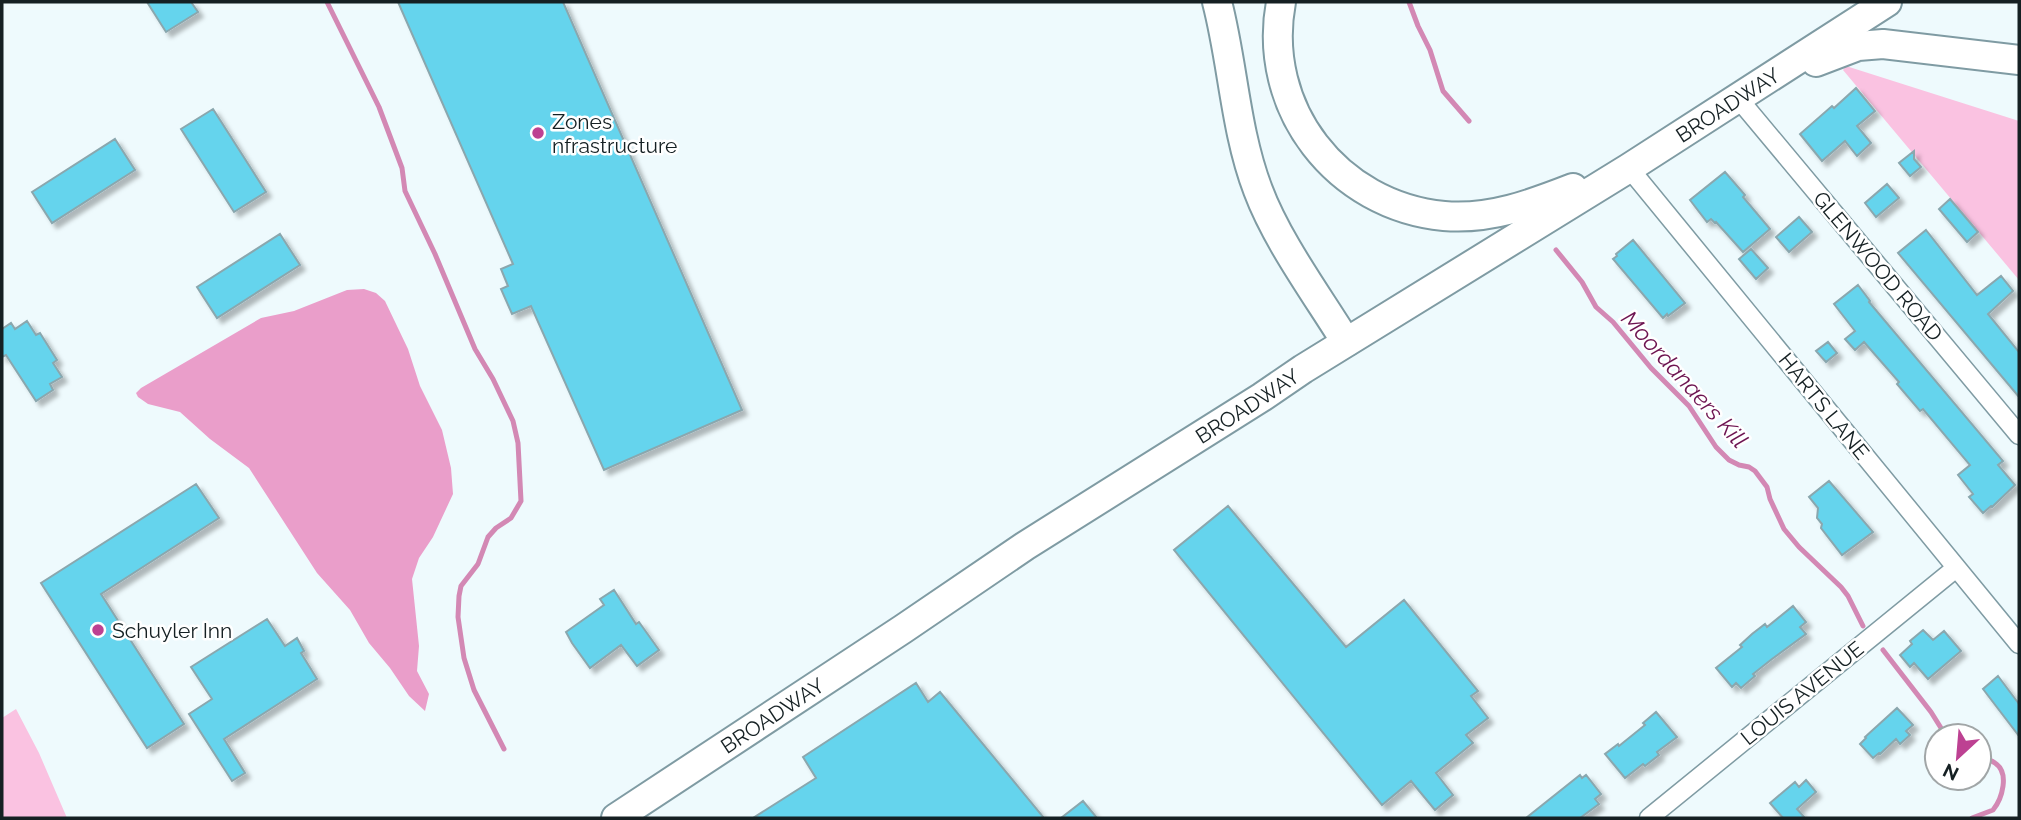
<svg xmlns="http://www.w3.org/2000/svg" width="2021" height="820" viewBox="0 0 2021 820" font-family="Raleway,sans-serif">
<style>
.green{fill:#fac2e1}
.forest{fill:#ea9eca}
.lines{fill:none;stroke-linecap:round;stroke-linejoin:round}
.stream{stroke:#d388b4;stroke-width:5}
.building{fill:#65d4ed;stroke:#8aa7ae;stroke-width:2;filter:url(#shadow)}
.street-casing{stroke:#7f9ba3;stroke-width:21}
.primary-casing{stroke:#7f9ba3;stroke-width:32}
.street{stroke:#fff;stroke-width:18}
.primary{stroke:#fff;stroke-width:28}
.poi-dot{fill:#bd4192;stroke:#fff;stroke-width:2.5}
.labels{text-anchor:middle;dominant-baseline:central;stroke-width:5;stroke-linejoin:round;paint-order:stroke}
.street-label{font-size:21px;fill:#152023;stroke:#fff}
.poi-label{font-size:21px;fill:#152023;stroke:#fff;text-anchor:start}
.water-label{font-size:23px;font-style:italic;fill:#6d1451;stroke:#fff}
</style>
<defs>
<filter id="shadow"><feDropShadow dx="5" dy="5" stdDeviation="2" flood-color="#0004"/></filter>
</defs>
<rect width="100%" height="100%" fill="#eefafd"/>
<!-- green -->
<path class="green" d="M1846,66L2019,121V280L1843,70Z
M16,709L39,753L67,818H2V718Z"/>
<!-- forest -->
<path class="forest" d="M364,289L376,293L385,301L408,349L420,386L442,430L451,468L453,494L433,537L419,558L412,579L419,646L417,671L429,694L425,711L409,696L390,668L369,643L350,610L317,573L249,468L210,439L180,412L148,404L138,397L136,393L141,388L261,318L294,311L347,290Z"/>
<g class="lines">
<!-- stream -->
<path class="stream" d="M327,2L379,107L402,168L405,191L435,254L475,349L493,379L513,421L518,443L521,501L511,518L496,528L488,537L478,564L461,586L459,596L458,617L464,658L474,690L504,749
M1409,2L1418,26L1430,50L1443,91L1469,121
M1556,250L1582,282L1596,307L1613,322L1651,368L1689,406L1716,447L1729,460L1739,465L1749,467L1755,471L1767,487L1770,499L1784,529L1799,547L1841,587L1848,596L1863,626
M1883,650L1931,712L1946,736
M1972,818L1993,810C2002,799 2010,773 1995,763C1991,760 1984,758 1979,757"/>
</g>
<!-- building -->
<path class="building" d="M147,2H191L198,12L166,32Z
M398,2H563L742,410L604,470L531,306L512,314L501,289L508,286L501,269L513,264Z
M1856,88L1875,111L1857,126L1871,143L1857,156L1845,141L1822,161L1800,134L1832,106L1834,108Z
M213,109L266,192L234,212L181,129Z
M115,139L135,170L52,223L32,192Z
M1914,151V159L1921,167L1910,176L1899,163Z
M1725,172L1745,195L1743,197L1770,229L1743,252L1716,222L1715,223L1711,219L1707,222L1690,200Z
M1887,184L1899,198L1876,217L1865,203Z
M1950,199L1978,232L1967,242L1939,209Z
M1799,217L1812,232L1789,252L1776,237Z
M1926,230L1977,295L2001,276L2013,291L1988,314L2019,352V397L1898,253Z
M280,234L300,265L217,318L197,287Z
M1633,240L1685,303L1668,316L1667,314L1663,318L1613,259L1617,256L1616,254Z
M1751,249L1768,268L1756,279L1739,259Z
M1858,285L1870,301L1869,302L2003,461L1998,465L2015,485L1992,507L1991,506L1983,513L1969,497L1973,494L1958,475L1970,465L1923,409L1920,411L1897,384L1899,382L1864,342L1855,350L1845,339L1855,331L1834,304Z
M27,321L36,335L40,333L57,360L53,363L62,377L50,384L53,390L36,401L6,355L2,357V329L11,323L15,329Z
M1828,342L1837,353L1826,362L1816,351Z
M1829,481L1873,532L1842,555L1821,528L1822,524L1817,518L1818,508L1809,497Z
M196,484L219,518L101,594L184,724L147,748L41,583Z
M1228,506L1346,647L1404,600L1478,691L1471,696L1488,718L1466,735L1473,743L1436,773L1453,795L1435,810L1411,781L1382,805L1174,550Z
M614,590L636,624L639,622L659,650L637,666L621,645L590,668L572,643L566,632L604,605L600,599Z
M1793,606L1806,622L1800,627L1806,634L1772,659L1753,674L1755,676L1741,688L1736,683L1732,687L1716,668L1742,647L1740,645L1752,634L1765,624L1767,627Z
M267,619L285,646L297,638L304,651L301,653L317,679L224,739L245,773L232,781L189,714L212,699L191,667Z
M1923,630L1933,640L1944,631L1961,651L1928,679L1914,663L1910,667L1900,655L1912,644L1910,641Z
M1998,676L2019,704V736L1983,689Z
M916,683L928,702L940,692L1044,818H753L816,778L803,757Z
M1897,708L1913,725L1906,731L1910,735L1900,744L1896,739L1880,754L1879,753L1873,758L1860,744L1866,738L1865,737Z
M1656,712L1677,737L1657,752L1659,755L1645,766L1643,764L1625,778L1605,754L1618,744L1619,746L1645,725L1643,723Z
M1580,775L1582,778L1586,775L1601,794L1595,799L1599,804L1580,818H1526Z
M1806,780L1816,792L1797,809L1805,818H1783L1770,803L1795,782L1799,787Z
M1083,801L1097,818H1061Z"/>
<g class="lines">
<!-- street casing -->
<g class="street-casing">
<path id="street" d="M1737,97L2019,435
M1629,168L2019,644
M1649,818L1956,568"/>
</g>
<!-- primary casing -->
<g class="primary-casing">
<g id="primary">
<path d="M1217,2C1233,63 1235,130 1258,190C1277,241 1317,295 1346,342"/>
<path d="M1281,2C1261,108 1337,206 1444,216C1490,220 1532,204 1573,188"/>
<path d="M1816,62L1858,46L1883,44L2019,60"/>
<path id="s1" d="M616,818L903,629L1025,546L1262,397L1303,369L1629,168L1887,2"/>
</g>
</g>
<!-- street -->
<use href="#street" class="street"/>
<!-- primary -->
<use href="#primary" class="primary"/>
</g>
<!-- markers -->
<g class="poi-dot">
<circle cx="538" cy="133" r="7"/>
<circle cx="98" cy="630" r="7"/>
</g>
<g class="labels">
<!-- street labels -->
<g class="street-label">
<text stroke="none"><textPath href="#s1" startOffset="1321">BROADWAY</textPath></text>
<text transform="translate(1878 266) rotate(50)">GLENWOOD ROAD</text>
<text stroke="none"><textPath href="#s1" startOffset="754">BROADWAY</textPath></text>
<text transform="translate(1824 406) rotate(51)">HARTS LANE</text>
<text transform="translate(1802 693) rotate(-39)">LOUIS AVENUE</text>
<text stroke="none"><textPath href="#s1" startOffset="187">BROADWAY</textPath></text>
</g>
<!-- poi labels -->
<g class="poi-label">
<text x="552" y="121">Zones<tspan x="552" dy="24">nfrastructure</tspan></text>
<text x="112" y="630">Schuyler Inn</text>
</g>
<!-- water labels -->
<g class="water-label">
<text transform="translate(1685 379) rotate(48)">Moordanaers Kill</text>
</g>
</g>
<!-- border -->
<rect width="2021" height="820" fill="none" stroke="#152023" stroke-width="7"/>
<!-- north arrow -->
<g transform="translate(1958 757) rotate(206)"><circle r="33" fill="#ffffff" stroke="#a1a6a7" stroke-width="2"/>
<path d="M0-5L12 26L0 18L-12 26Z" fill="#bd4192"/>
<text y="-10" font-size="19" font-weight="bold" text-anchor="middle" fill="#152023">N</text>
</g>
</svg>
